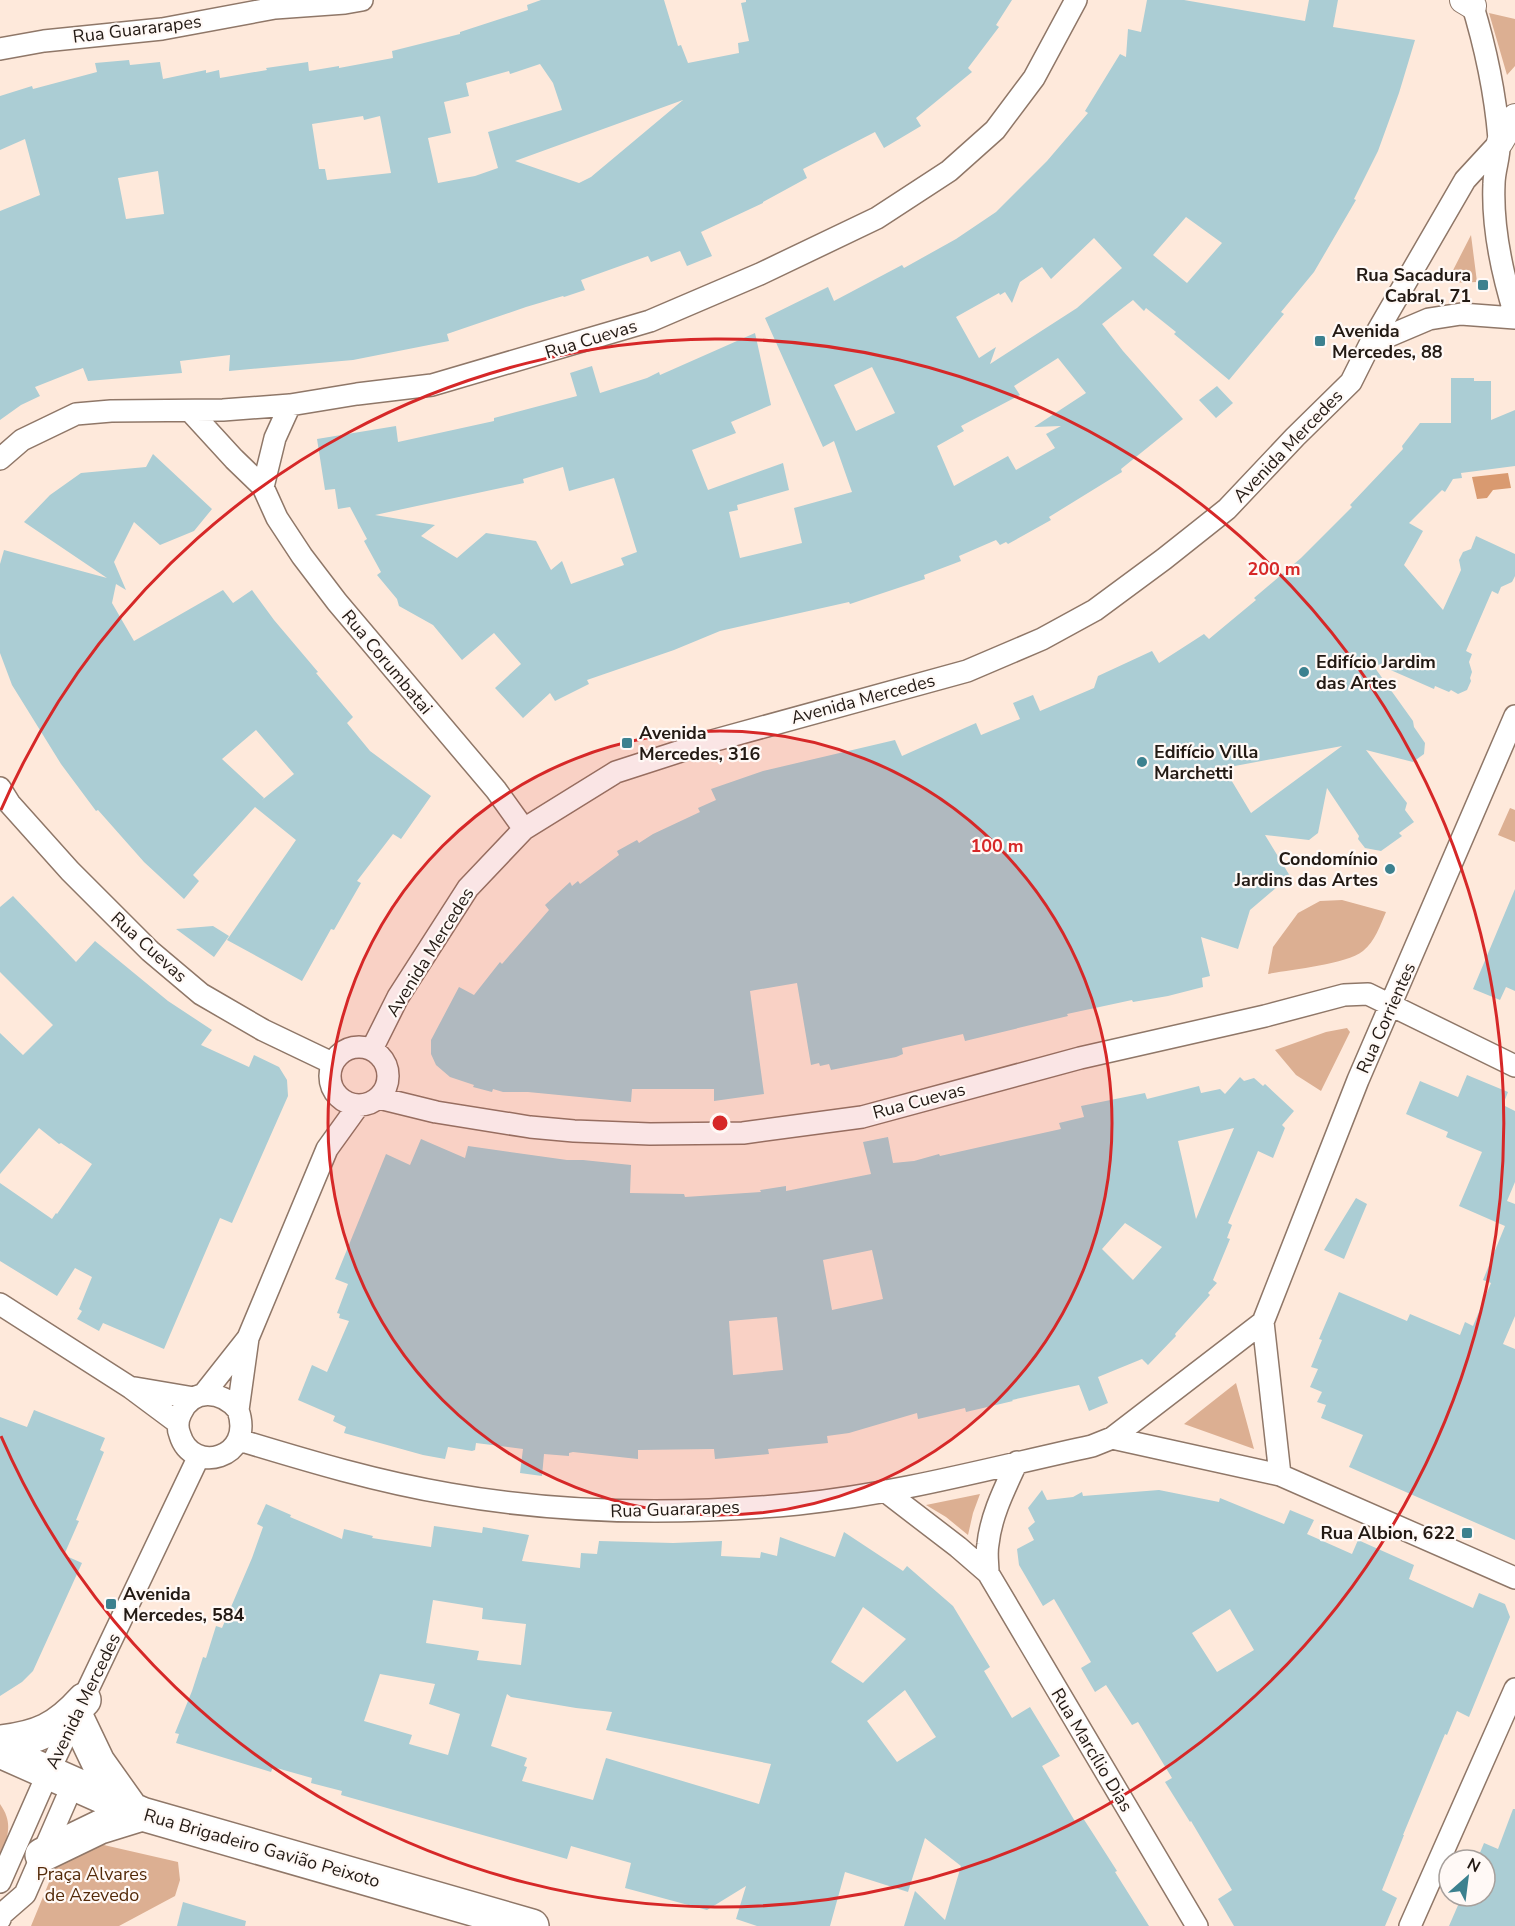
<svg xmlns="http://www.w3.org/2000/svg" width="1515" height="1926" viewBox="0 0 1515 1926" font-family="'Nunito Sans',sans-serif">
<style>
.green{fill:#dcaf92}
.water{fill:#d99a70}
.building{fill:#abcdd4;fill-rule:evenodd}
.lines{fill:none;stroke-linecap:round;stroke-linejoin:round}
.minor-casing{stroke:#8f7768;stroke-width:24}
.tertiary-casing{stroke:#8f7768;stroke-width:28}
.primary-casing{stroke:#8f7768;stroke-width:36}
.minor{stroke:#fff;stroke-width:21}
.tertiary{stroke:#fff;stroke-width:26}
.primary{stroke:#fff;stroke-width:33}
.ring{fill:none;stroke:#d62828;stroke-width:3}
.poi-dot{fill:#3c818f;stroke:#fff9f6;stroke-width:2}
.labels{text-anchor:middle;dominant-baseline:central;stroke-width:4.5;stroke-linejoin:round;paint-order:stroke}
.street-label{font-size:18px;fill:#231a14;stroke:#fff9f6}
.poi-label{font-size:18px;font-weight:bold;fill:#231a14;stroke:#fff9f6;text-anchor:start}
.park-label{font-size:18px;fill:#532a09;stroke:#fff9f6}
.centre{fill:#d62828;stroke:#fff9f6;stroke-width:3}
.ring-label{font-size:18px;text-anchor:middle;font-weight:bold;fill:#d62828;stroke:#fff9f6;stroke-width:4.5;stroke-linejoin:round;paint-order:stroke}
</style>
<rect width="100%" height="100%" fill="#fee9db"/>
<!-- green -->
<path class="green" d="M1489,13L1515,19V66L1507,75Z
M1471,235L1477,282L1449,283L1447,282Z
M1510,808L1515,810V842L1498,835Z
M1342,900L1386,912C1380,926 1375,941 1363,951C1345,965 1292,969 1268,974L1273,947L1298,913L1320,901Z
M1347,1028L1350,1032L1321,1091L1296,1075L1275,1050L1326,1032Z
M1236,1383L1254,1449L1184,1424Z
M980,1494L973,1513L968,1535L946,1517L926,1505Z
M0,1804C15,1825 6,1838 0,1861Z
M82,1840L178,1862L180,1880L175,1896L119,1926H31L64,1846Z"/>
<!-- water -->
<path class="water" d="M1508,473L1511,488L1493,490L1487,498L1477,499L1472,477Z"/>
<!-- building -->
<path class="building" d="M541,0H664L678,46L681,45L688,63L739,53L738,43L749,41L741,3L746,2V0H1012L996,25L999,27L968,68L972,72L916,118L921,126L884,148L875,132L803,169L807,178L763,202V203L701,232L712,256L687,266L680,251L651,262L648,256L581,280L585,290L564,297L563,296L526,307L447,334L449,341L353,360L229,371L230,355L180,361L182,373L88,381L83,368L35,387L40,396L21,405L0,420V211L40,195L25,139L0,150V96L32,86L33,89L97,72L95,63L129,60L130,65L160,62L163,79L206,70V73L219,70L220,78L267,70L266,68L308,62L309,71L339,66V68L393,58L392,51L460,34V32L528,10L527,5ZM540,64L553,83L562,110L488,132L498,168L475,176L438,183L428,138L451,133L444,102L469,96L466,83L509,71L510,74ZM683,100L591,177L579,183L515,161ZM363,116L364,120L380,116L391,173L327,180L325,169H319L312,124ZM158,171L164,214L126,219L118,178Z
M1147,0H1184L1305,21L1309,0H1338L1333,27L1415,40L1399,93L1378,151L1354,199L1356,200L1314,272L1281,312L1284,314L1229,380L1174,334L1176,332L1146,308L1144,311L1133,300L1102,324L1123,351L1183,419L1121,469L1122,472L1049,517L1051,520L1008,544L1006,542L1000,545L996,540L959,556L961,561L924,575L925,579L850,604L849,602L720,631L674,650L587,680L589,684L555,701L550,693L523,718L495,688L521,664L494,633L462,660L433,625L399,606L397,599L377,575L381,572L364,541L367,539L350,507L338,509L335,489L325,490L317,439L396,426L398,442L494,421V418L577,396L570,373L592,366L600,393L647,378L659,372L660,375L755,333L771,405L731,422L736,433L692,450L708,490L783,463L789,490L737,505L738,510L729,512L740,558L802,543L794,508L852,492L834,441L823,447L765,318L828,287L834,301L902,265L904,268L956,239L996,212L1047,161L1088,113L1085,111L1120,54L1126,57L1128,29L1141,32ZM1186,217L1222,243L1187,283L1153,255ZM1094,238L1122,268L1077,308L990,364L996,347L979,358L956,317L999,293L1000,295L1005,292L1012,303L1020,282L1042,267L1051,279ZM1058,358L1086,393L1034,427L1061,426L1046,434L1055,448L1016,470L1008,456L954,486L937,446L964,431L961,426L1020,395L1014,386ZM872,367L895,413L856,431L834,385ZM563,467L569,491L614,478L637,552L621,558L624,565L571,584L562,561L551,570L536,541L486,533L457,558L421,536L435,525L375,515L524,483L523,479Z
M1451,378H1474V381H1491V420L1515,410V466L1461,473L1462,478L1453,479L1445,492L1442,490L1409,523L1423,531L1404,565L1443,610L1461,570L1459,560L1463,552L1471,549L1476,536L1515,554V576L1512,582L1501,587L1498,594L1492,591L1466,651L1472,654L1469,662L1472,672L1470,678L1471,681L1467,690L1458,694L1451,690L1449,692L1435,686L1434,689L1370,661L1413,721L1414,727L1425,743L1424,754L1413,762L1366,750L1407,803L1405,810L1414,822L1399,833L1402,836L1381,851L1365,848L1358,839L1359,836L1327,788L1318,833L1309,840L1265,835L1290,876L1250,910L1238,949L1201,937L1210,976L1202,978L1203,987L1168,996L1133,1002L1132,1000L1067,1014L1068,1016L965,1041L963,1034L902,1048L903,1054L896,1057L831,1070L829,1064L820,1066L819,1063L811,1065L797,983L750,991L764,1094L714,1101V1089H632L631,1102L528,1092H503L493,1089L492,1092L473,1087L474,1085L450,1077L436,1065L431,1054V1040L459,987L474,995L500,962L502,964L549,910L545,905L570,882L572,886L578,881L580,884L619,855L617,851L637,840L639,843L653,834L700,812L698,808L716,800L711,789L763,771L895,740L902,756L976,723L981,735L1020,719L1013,703L1033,695L1040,711L1094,688L1098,676L1152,651L1159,663L1204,634L1209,639L1256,600L1254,598L1301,558L1352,507L1350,505L1403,449L1402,446L1420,423H1451ZM1342,746L1251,813L1224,768Z
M1217,386L1233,403L1216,418L1199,400Z
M153,454L212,509L194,531L160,545L134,522L114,562L126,590L116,584L112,603L134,641L223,590L233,603L252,590L274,620L318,672L316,673L353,717L347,723L370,751L431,796L401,839L393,834L357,881L361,883L334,930L331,929L302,981L227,940L296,840L255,807L193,875L199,881L184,899L144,862L98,810L96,811L61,764L12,685L0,653V564L4,550L107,578L24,522L50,495L81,473L146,467ZM256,730L294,774L262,800L264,798L222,759Z
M1515,889V991L1506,987L1500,1000L1473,989Z
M13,896L76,962L95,941L168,1001L212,1030L201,1045L249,1067L254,1055L279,1067L287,1080L288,1096L232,1223L220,1218L164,1349L103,1323L99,1331L77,1319L82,1311L79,1309L92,1277L75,1268L57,1296L0,1261V1183L52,1219L56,1213L57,1214L92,1164L61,1143L59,1144L39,1128L0,1174V1033L23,1055L53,1025L0,972V907Z
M213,926L229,936L214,957L176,929Z
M1467,1075L1508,1092L1503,1105L1515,1111V1182L1507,1201L1515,1204V1316L1503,1344L1515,1349V1540L1349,1467L1363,1435L1321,1418L1326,1405L1317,1402L1322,1392L1310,1387L1318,1369L1311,1367L1322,1340L1319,1339L1339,1292L1407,1321L1410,1314L1460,1335L1465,1322L1473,1326L1491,1283L1483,1280L1505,1226L1459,1206L1482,1152L1446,1137L1448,1132L1406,1114L1420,1081L1458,1097Z
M1240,1077L1244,1081L1254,1078L1263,1086L1265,1084L1294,1111L1282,1125L1285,1128L1273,1158L1258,1151L1228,1223L1232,1225L1227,1238L1230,1239L1213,1280L1217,1283L1208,1293L1210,1295L1175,1334L1176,1336L1148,1365L1142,1359L1098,1377L1108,1403L1089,1411L1079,1385L1012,1400L1013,1401L966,1412L965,1408L918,1419L917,1413L849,1433L827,1436L828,1443L768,1449L769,1454L715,1459L714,1449L638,1450V1459L573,1452L569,1453V1456L544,1454L542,1476L520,1473L523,1449L476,1443L475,1450L472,1451L448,1447L445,1459L423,1455L344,1433L346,1427L333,1421L335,1416L298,1400L312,1365L327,1372L349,1321L339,1318L340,1314L337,1313L348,1284L335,1279L386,1154L410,1165L421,1139L465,1158L468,1146L567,1160H583L631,1165L630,1193L684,1194L685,1197L761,1192L760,1190L786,1186V1191L871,1174L863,1142L888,1137L893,1163L914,1161L939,1154L940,1156L1061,1129L1059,1123L1084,1117L1081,1106L1145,1093L1147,1099L1199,1086L1201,1093L1220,1089L1225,1094ZM1234,1128L1196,1219L1178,1141ZM1125,1223L1162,1247L1133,1280L1102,1249ZM872,1250L883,1299L832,1310L823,1260ZM777,1317L783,1370L733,1375L729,1321Z
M1356,1198L1367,1204L1344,1259L1324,1250Z
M34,1410L105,1438L100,1450L104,1452L76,1520L79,1521L64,1555L82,1563L33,1671L22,1682L0,1696V1417L27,1427Z
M1042,1490L1047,1500L1073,1497L1082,1492L1083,1496L1159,1490L1219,1502L1220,1498L1284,1524L1290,1510L1314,1520L1307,1534L1352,1554L1358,1540L1414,1565L1409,1579L1473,1608L1479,1593L1505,1604L1510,1617L1469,1717L1457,1711L1447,1735L1445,1734L1403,1835H1404L1382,1890L1397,1898L1385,1926H1234L1218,1899L1232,1890L1191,1821L1190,1822L1165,1782L1172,1778L1138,1722L1132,1725L1106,1685L1095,1692L1081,1668L1091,1662L1054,1599L1043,1606L1019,1565L1017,1549L1034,1540L1028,1528L1035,1522L1028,1508ZM1230,1609L1254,1650L1217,1672L1192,1633Z
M266,1504L291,1515L290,1517L342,1539L344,1529L373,1536L372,1538L431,1547L434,1526L482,1533L483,1527L529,1535L522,1561L580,1568L581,1553L597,1554L599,1541L673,1543L722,1541L721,1556L760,1558L761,1552L777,1556L780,1537L835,1557L844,1532L903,1571L907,1566L953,1606L990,1667L984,1671L1012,1718L1030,1707L1060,1756L1042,1766L1076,1823L1083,1818L1094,1835L1117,1871L1115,1872L1149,1926H904L915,1891L945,1920L961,1866L925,1838L908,1892L845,1872L830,1926H757L736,1919L746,1886L707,1910L625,1888L631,1863L571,1846L567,1859L341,1795L342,1791L311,1783L312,1778L273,1767L271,1772L176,1743L179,1734L175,1733L192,1691L203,1657L206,1658L216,1626L222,1628L252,1558L263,1527L257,1524ZM433,1600L483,1608L482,1619L526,1624L521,1665L477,1660L479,1651L426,1643ZM863,1607L906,1639L863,1683L831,1662ZM380,1674L435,1684L429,1704L460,1714L448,1755L409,1744L412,1735L364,1721ZM905,1690L936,1737L897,1762L867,1721ZM507,1694L511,1697L576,1708L612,1712L606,1730L771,1764L759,1804L606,1758L593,1800L522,1781L527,1767L524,1766L527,1758L491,1746Z
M1513,1809H1515V1926H1449L1462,1896H1485V1860H1477L1484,1843L1498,1849Z
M183,1902L246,1921L245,1926H177Z"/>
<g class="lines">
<!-- minor casing -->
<g class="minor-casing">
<path id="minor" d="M1471,0C1485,45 1495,91 1499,139C1501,154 1494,169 1494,184C1492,229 1502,273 1515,315
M0,49L44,41L162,29L275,8L345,3L362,0
M1370,344L1429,319L1461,314L1515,318
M190,411L234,459L263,487L277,518L302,556L337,602L496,790L524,829
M0,459L22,440L76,414L111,411L223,410L290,405L357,394L432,385L650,321L760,274L877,218L949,171L995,130L1034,78L1076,0
M263,487L275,438L290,405
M0,788L10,804L70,871L150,951L201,994L263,1030L332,1063
M330 1076a29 29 0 1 1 58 0a29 29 0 1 1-58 0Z
M372,1049L398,997L468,888L524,829L616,772L712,741L967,671L1042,639L1095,610L1164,559L1227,509L1295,437L1351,382L1370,344L1465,180L1500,142
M379,1098L436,1112L530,1127L574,1131L650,1134L743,1133L862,1117L1080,1058L1265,1016L1344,995L1368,994L1515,1066
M0,1304L131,1388L178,1423
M1263,1322L1358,1080L1515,716
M135,1388L194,1398
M203,1395L248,1338
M238,1410C222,1391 193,1387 181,1413C178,1419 177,1428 180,1435C192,1475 255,1459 238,1410L248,1338L327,1149L358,1106
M1112,1438L1280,1475L1515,1578
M239,1440C308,1461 378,1482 450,1494C564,1514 683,1515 798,1504C897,1494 995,1467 1092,1446L1112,1438L1263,1322L1280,1475
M885,1491L958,1547L988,1573L1197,1926
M988,1573C988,1564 986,1553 988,1544C991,1515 1005,1488 1017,1462
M0,1882L48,1773L199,1456
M0,1919L2,1914L25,1894L73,1784
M1410,1926L1515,1689"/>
</g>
<!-- tertiary casing -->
<g class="tertiary-casing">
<path id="tertiary" d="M1463,0L1473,6
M1500,142L1515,117"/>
</g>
<!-- primary casing -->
<g class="primary-casing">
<path id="primary" d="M76,1716L98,1762L130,1807
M0,1742C38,1738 58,1729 84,1700
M0,1751L142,1814L532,1926
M42,1855L100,1827L142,1814"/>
</g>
<!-- minor -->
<use href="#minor" class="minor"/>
<!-- tertiary -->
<use href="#tertiary" class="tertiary"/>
<!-- primary -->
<use href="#primary" class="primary"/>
</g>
<!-- distance rings -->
<circle cx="720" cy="1123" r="392" fill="#d62828" fill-opacity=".12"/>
<g class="ring">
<circle cx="720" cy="1123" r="392"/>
<path d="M1 810A784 784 0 1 1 1 1436"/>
</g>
<!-- markers -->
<g class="poi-dot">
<rect x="1477" y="279" width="12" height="12" rx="3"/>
<rect x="1314" y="335" width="12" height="12" rx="3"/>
<circle cx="1304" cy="672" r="6"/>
<rect x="621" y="737" width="12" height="12" rx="3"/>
<circle cx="1142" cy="762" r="6"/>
<circle cx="1390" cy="869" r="6"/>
<rect x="1461" y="1527" width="12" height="12" rx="3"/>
<rect x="105" y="1598" width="12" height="12" rx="3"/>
</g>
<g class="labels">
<!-- street labels -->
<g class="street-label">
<text transform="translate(137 29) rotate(-7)">Rua Guararapes</text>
<text transform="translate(591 339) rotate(-17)">Rua Cuevas</text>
<text transform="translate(1288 446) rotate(-46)">Avenida Mercedes</text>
<text transform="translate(387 662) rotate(50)">Rua Corumbatai</text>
<text transform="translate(863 699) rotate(-15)">Avenida Mercedes</text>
<text transform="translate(149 947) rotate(42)">Rua Cuevas</text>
<text transform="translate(430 952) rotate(-58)">Avenida Mercedes</text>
<text transform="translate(1386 1018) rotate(-66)">Rua Corrientes</text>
<text transform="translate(919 1101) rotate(-15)">Rua Cuevas</text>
<text transform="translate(675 1509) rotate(-2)">Rua Guararapes</text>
<text transform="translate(83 1701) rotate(-64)">Avenida Mercedes</text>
<text transform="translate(1092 1750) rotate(59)">Rua Marcílio Dias</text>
<text transform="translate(262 1848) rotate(16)">Rua Brigadeiro Gavião Peixoto</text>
</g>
<!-- poi labels -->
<g class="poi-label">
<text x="1471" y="275" text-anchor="end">Rua Sacadura<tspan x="1471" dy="21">Cabral, 71</tspan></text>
<text x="1332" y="331">Avenida<tspan x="1332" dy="21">Mercedes, 88</tspan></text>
<text x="1316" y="662">Edifício Jardim<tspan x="1316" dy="21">das Artes</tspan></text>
<text x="639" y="733">Avenida<tspan x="639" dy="21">Mercedes, 316</tspan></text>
<text x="1154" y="752">Edifício Villa<tspan x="1154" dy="21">Marchetti</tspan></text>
<text x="1378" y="859" text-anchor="end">Condomínio<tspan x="1378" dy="21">Jardins das Artes</tspan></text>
<text x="1455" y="1533" text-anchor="end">Rua Albion, 622</text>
<text x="123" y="1594">Avenida<tspan x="123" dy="21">Mercedes, 584</tspan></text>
</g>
<!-- park labels -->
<g class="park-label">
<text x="92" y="1874">Praça Alvares<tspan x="92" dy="21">de Azevedo</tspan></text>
</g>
</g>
<circle cx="720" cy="1123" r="9" class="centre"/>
<g class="ring-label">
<text x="1274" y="575">200 m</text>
<text x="997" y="852">100 m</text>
</g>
<!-- north arrow -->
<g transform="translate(1467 1878) rotate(28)"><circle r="28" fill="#fff9f6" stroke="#a7a09c" stroke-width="1.5"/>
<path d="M0-4.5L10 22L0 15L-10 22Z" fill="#3c818f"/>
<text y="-9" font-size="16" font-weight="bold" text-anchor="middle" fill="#231a14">N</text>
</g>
</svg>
